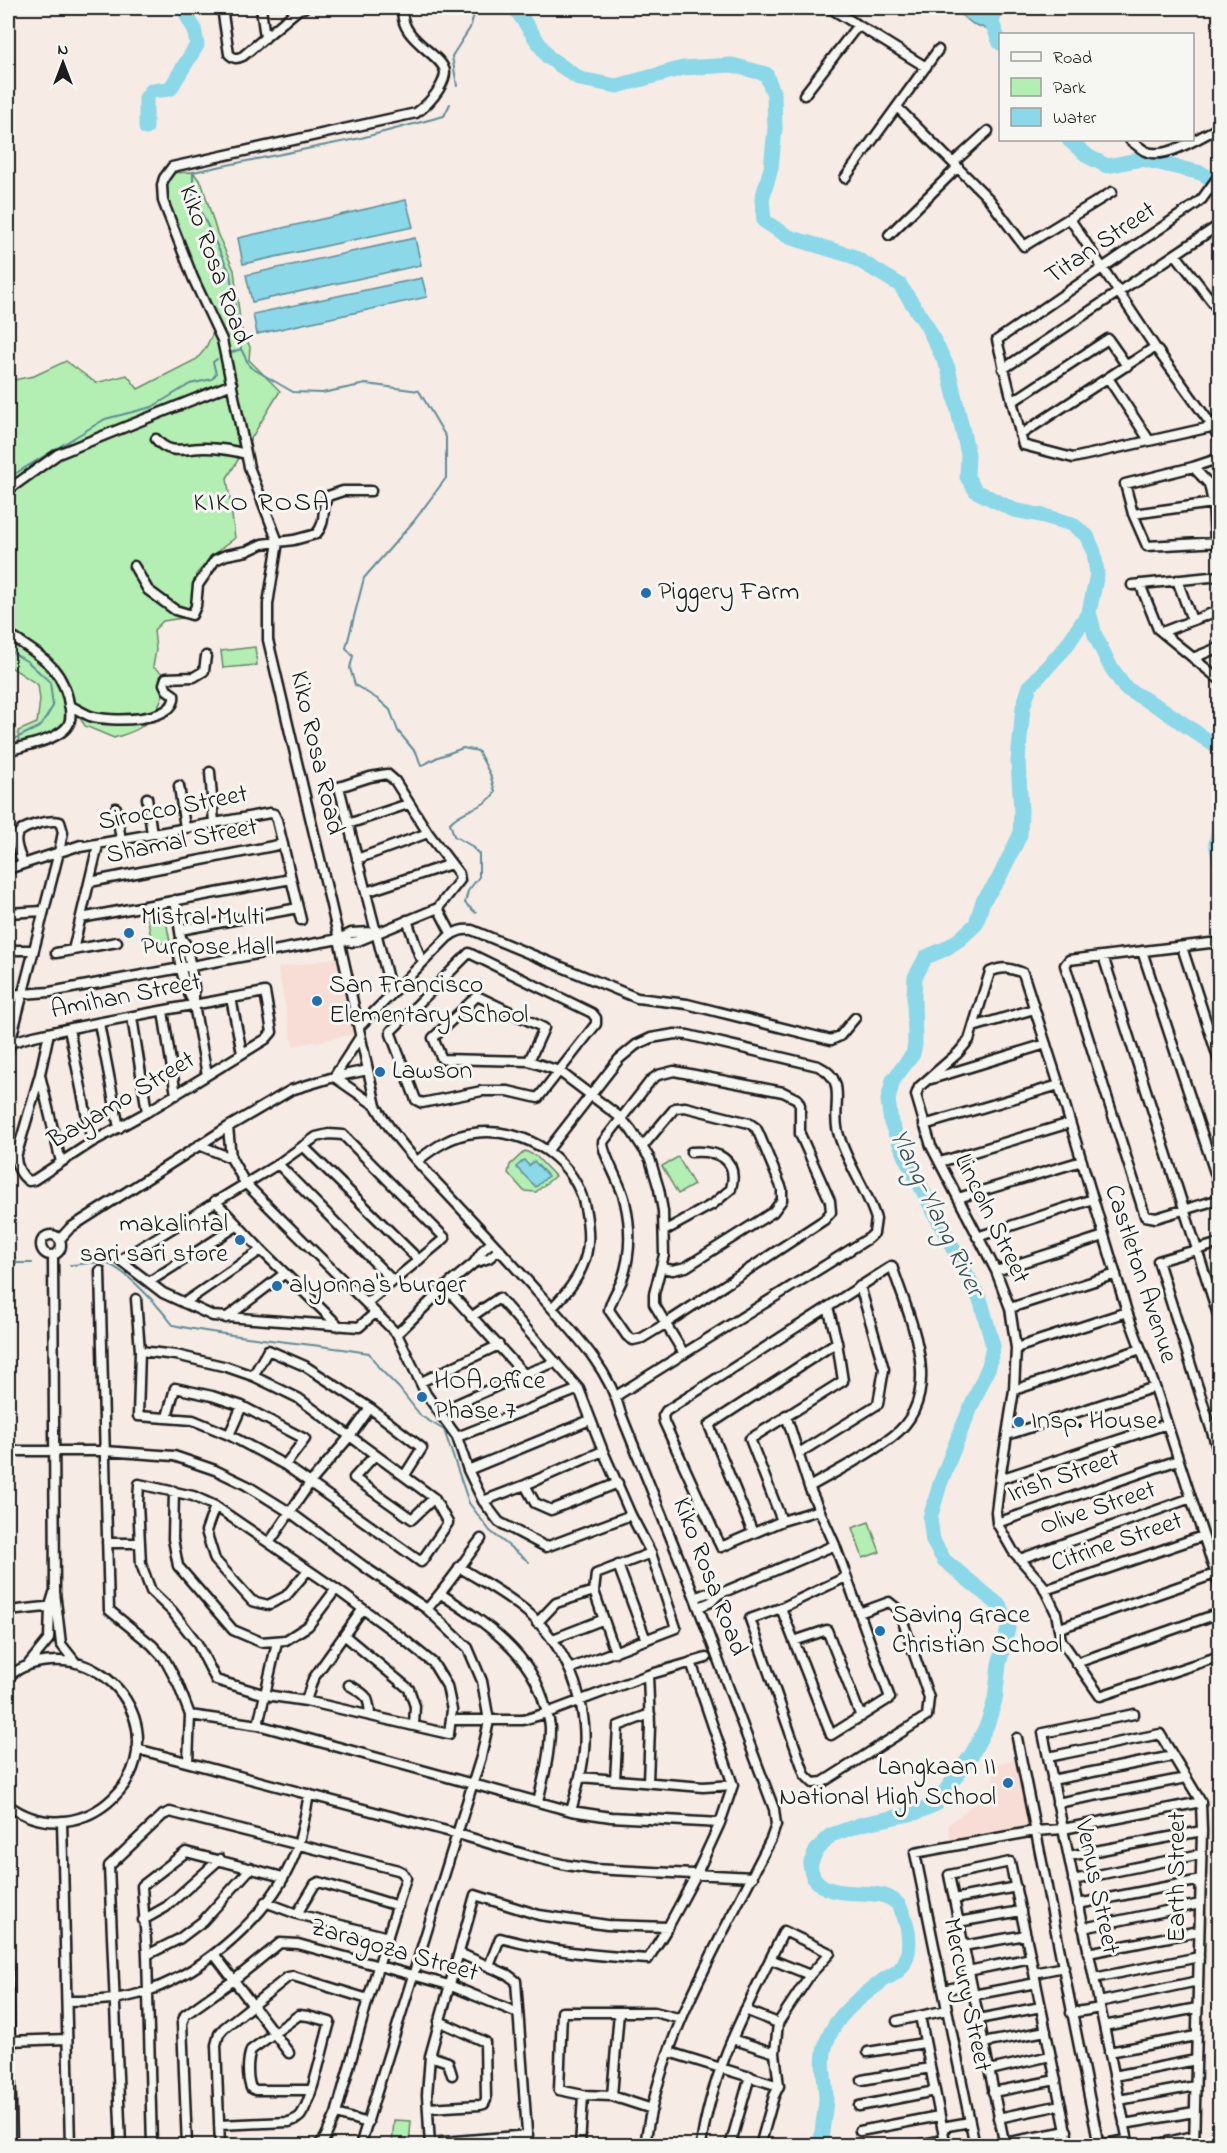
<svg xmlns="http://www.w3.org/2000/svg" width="1227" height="2153" viewBox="0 0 1227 2153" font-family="'Indie Flower',sans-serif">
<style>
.built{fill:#f7ddd5}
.green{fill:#b3eeb3;stroke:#688568;stroke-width:1.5}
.water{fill:#8ad8e8;stroke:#5e8d96;stroke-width:1.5}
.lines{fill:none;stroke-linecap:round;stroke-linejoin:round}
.stream{stroke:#5e8d96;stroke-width:2}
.river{stroke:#8ad8e8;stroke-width:15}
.minor-casing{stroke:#1c1c1c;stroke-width:13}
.minor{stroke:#f6f6f2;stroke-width:8}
.poi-dot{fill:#1f6fb2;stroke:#f6f6f2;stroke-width:2}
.labels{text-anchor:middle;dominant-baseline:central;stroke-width:6;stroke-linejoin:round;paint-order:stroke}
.street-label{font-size:26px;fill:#1c1c1c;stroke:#f6f6f2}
.poi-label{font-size:26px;fill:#1c1c1c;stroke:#f6f6f2;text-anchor:start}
.neighbourhood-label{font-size:27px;letter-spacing:1.5px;fill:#1c1c1c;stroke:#f6f6f2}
.water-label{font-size:27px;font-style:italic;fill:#3d5459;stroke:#f6f6f2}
</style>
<rect width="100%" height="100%" fill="#f6ebe5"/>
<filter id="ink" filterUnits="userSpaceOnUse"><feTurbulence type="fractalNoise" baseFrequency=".0167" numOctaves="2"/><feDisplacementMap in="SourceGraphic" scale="12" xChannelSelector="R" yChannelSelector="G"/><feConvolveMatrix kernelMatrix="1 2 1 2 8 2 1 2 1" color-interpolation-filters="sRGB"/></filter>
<g filter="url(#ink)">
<!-- built -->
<path class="built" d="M341,957L355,1034L293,1046L278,968Z
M1018,1758L1032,1825L951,1842L948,1825L977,1802L990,1801L995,1765Z"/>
<!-- green -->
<path class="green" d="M193,172L202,184L217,233L234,270L241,328L250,347L249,360L280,391L227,478L235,538L218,551L197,573L194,600L182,618L163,621L154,630L156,650L153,667L168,677C164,696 157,715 141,727C134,732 123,735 114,738L85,726L75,710L65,708L64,725L42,738L19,746L18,731L37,723L40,700L38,685L8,665V381L34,376L66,361L96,383L127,375L138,389L197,359L205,349L218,323L162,190L171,173Z
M255,647L257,665L223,668L221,651Z
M164,910L170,942L152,945L147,913Z
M525,1151L536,1156L555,1176L536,1192L524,1191L508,1173L510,1165Z
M678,1157L694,1185L678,1194L662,1166Z
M869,1522L880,1552L863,1558L852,1528Z
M394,2120L411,2121L409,2145H392Z"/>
<!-- water -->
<path class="water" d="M952,8H993L990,30L973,24Z
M406,200L413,227L243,264L238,238Z
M415,238L421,265L252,302L246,275Z
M422,278L427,297L257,334L253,314Z
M524,1160L529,1166L534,1161L548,1176L536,1187L516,1167Z"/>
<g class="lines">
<!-- stream -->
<path class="stream" d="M457,86L452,56L470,28L476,8
M450,104L444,116L361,138L193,172V195L230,273L241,349L250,367L293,392L322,393L366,384L419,391L446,437V478L414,521L364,578L346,648L353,656L350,668L355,685L379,700L390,710L398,731L417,754L421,766L438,757L463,748L478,751L490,774L495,792C486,809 463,808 450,823L454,836L470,845L479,854V877L468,891L465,903L476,913
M230,353L241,349
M8,478L105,419L152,407L190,384L212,379L216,374L213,362L217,359
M8,650L28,662L50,682L53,706L41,726L8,742
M8,1243L17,1263H32
M70,1265C80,1265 93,1261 103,1263C123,1265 161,1309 173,1325C238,1339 304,1342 369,1353L379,1368L399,1388L421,1416L444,1430L469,1503L490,1531L529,1562"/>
<!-- river -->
<path class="river" d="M515,8L548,57L580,79L617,86L683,68L732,65L766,74L774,95L775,128L771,168L762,199L764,221L789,237L852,256L900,285L927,326L948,368L968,454L967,477L976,491L1014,510L1044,516L1072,524L1087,536L1094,552L1097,574L1089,612L1065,648L1030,686L1023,707L1018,761L1021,811L1020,835L998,880L983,901L976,924L960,939L945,949L926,957L915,977L914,995L915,1044L913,1054L893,1080L888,1100L891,1123L908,1162L981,1302L993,1346L989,1366L961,1430L940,1484L930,1518L933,1541L944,1560L1000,1606L1008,1628L999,1664L995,1700L987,1725L972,1754L936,1804L915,1813L862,1824L831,1835L816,1851L810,1865C811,1869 812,1875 814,1878C834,1906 886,1880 901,1909C909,1926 914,1954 900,1969C896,1974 887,1977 881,1982C859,1998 836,2015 827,2041C820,2059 825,2078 826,2096C826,2112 821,2129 821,2146
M969,8L992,23L1000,43
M992,23L996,8
M146,128V98L151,91L170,89L197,45L194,28L187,16L185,8
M1069,140L1089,157L1107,166L1142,159L1201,173L1220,184
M1089,612L1095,635L1109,664L1125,688L1162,709L1220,749
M1220,824L1216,843L1220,863"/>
<!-- minor casing -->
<g class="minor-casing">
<path id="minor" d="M222,8L229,54C234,59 237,59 243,56L299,9L304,8
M261,8L265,38
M403,8C397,39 443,54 445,72C445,78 442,84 439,89C432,100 426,106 416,113L172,167L164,178L162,185L163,201L193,278L222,340L249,467L278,542L268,604V640L339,939L376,1106C396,1142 426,1171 454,1201C486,1235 518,1270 549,1305C578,1337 610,1371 621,1414L695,1598L774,1809L776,1825L771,1839C724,1934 658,2039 645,2146
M830,8L926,67
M804,95L858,25
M898,108L989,199L1024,246L1112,192
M1130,140C1134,143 1140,148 1145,151C1165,161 1201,136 1220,127
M953,163L988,131
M1220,174L1202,199L1196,204L997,340L1023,445L1073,458L1220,425
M845,178L938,50
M1070,219L1155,347L1213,427L1220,440
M889,235L958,167
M1176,255L1220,312
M1003,369L1216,227
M1108,378L1149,440
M1012,402L1108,339L1127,366
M1020,435L1155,347
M156,439C169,456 186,448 204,448C218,448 232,450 246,454
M1220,458L1193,467L1125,484L1133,514L1147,546L1220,542
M1193,467L1209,484L1213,503L1215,543
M8,490L58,454L232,384
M1133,514L1213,503
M134,566L148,590L175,610L192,615L196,606L198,585L215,560L226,555L247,551L262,544L294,540L316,534C328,521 320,509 328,496L343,491H371
M1177,580L1192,620
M1140,584L1158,629L1220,680
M1132,585L1220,576
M1162,632L1220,610
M8,634C40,656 64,666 70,709C71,717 71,724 64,730C50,742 25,745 8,751
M1193,658L1220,647
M69,705C76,709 83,713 90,716C108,722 178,723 174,695L167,690L164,684L166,678L194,677L204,671L206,656
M210,772L214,823
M179,786L185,828
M147,798L152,834
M116,808L121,840
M348,824L408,804
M80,847L270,813L274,814L277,820L301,920
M357,859L428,833
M8,869L81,845
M90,882L283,844
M366,892L451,864
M175,900L181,938L187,946L194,987V1005L207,1075
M438,908L450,931
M8,913L43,911
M81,918L291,879
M407,920L420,957
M180,930L298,908
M181,938C175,957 184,985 193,1002
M339,939L352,942L358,941L438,908L460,880L459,874L428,833L395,781L387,774L370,777L339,787C356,854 373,921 390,987
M1220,944L1210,943L1069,960L1065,965L1145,1216L1156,1218L1220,1199
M1182,947L1220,1064
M8,950H33
M73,950L98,845
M1142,951L1220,1188
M56,953L117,942
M469,953L592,1013L596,1018V1024L538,1098L508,1091H482L422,1103L416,1100L391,1034V1031Z
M1103,956L1220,1321
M8,995L50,992L339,939L351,933L372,932
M231,998L242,1053
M163,1011L176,1095
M132,1017L147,1112
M99,1023L119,1128
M359,1027L448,937C456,931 462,929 472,930L637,998L687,1004L831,1040L840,1036L855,1018
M973,1027L1034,1009
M69,1029L92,1142
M8,1044C16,1041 25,1038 34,1036C110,1019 188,1006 265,992L272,1032L266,1039L147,1112L92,1142L34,1180L29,1181C21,1176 16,1166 16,1157L40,1074L49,1033
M8,1051L59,852L63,832L60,822C51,819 20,826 17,836C14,844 21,857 23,864
M529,1061L544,1028L477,996L433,1038L442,1059L529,1061L559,1071L621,1118L631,1130L650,1159L659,1189L663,1211L664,1255L654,1294V1304L684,1354
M674,1071L783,1092L797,1099L800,1105V1134L830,1201L831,1212L824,1220L665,1324L642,1338L633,1340L627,1336L609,1310C611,1299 618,1290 622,1280C631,1255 631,1228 625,1202C622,1185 602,1154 603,1142L651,1080L658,1075Z
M40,1075L61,1162
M334,1077L376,1106
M334,1077L360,1037
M931,1079L1046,1044
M924,1125L1059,1085
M199,1145L231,1158L245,1183L397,1334L426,1394L457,1437L468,1470L483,1501L499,1522L546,1547L631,1515
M303,1146L419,1260
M643,1146L675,1108L685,1107L749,1123L756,1128L759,1134L782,1189V1200L773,1212L686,1267L673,1270L662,1268
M548,1150L619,1059L636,1045L651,1038L675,1034L688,1035L818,1066C849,1080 831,1107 838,1132C846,1163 867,1189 876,1219L874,1233L869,1238L616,1396
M231,1158L228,1127L291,1090L334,1077L368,1070
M417,1161C434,1148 452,1135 474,1133C526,1126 578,1160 586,1213C589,1232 590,1249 582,1267C575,1284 564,1295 552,1308
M940,1162L1070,1123
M278,1164L393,1281
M958,1198L1082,1161
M215,1201L261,1250L339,1326
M664,1231L713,1204L731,1189C739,1158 717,1150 691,1152
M41 1245a10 10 0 1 1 20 0a10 10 0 1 1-20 0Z
M977,1237L1093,1199
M60,1239L70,1228L228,1127
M492,1242L483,1250L474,1263L489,1258L500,1249
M1220,1243L1158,1261L1220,1457
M53,1255L55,1592L61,1644L76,1663
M100,1271L109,1610L152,1645L164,1658L178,1684L190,1715L188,1762
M996,1271L1104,1236
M149,1282L237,1226
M445,1287L524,1374
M1210,1289L1220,1286
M136,1299L140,1351L138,1416L193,1420L229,1435L285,1465L421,1562L448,1523L434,1498L298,1398L253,1376L227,1367L176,1355L140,1351
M184,1303L261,1250
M367,1303L445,1238L343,1135L329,1134L316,1137L278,1164L120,1260L163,1293L213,1316L359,1327L375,1313
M1010,1308L1116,1274
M471,1317L499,1298L579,1389L603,1451L631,1515L651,1553
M226,1318L284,1274
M397,1334L445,1287L474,1263
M1016,1348L1127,1312
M253,1376L268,1350L305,1366L370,1408L422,1448L405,1475
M421,1382L499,1345
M1014,1390L1141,1349
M439,1412L524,1374L556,1362
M786,1415L809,1487L835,1545L890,1698L831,1735L781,1608L750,1619L805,1775L813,1783L823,1782L927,1716L929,1698L899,1610L889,1602L859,1613
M167,1417L175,1388L212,1396L242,1406L305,1439L285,1465
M229,1435L242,1406
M1007,1435L1155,1387
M457,1437L579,1389
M8,1451H105L174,1456L215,1470L246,1485L291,1513L369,1570L427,1609L468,1648L482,1681L489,1721L481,1757L360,2146
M799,1453L878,1404L884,1369L860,1286
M375,1455L354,1478L412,1519L434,1498
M468,1470L590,1420
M1000,1479L1167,1424
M139,1484L193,1496L215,1506L336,1589L401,1637L433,1663L447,1686L452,1710L449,1734L306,1701L266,1695L216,1680L197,1643L172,1611L151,1591L141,1564L138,1503Z
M525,1485L535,1503L551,1510L618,1483
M809,1487C837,1471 867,1456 892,1437C948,1395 909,1318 892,1266L666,1411L663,1416L664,1422L721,1547L782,1521L819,1510
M174,1491L173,1539L178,1566L233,1630L261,1642L286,1640L308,1626L336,1589
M483,1501L525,1485L603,1451
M215,1506L206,1531L215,1560L252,1601L268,1605L286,1596L308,1570
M782,1521L750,1439L843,1381L837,1342L828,1307
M997,1523L1178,1460
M753,1533L709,1425L837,1342
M107,1543H140
M269,1543L310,1483L351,1435L370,1408
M1020,1559L1191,1498
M618,1565L646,1640
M459,1567C478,1579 499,1590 517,1604C555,1631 580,1678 584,1725C587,1754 579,1783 571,1811
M1220,1587L1155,1387L1127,1312L1059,1085L1023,973C1010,968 1003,966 990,972L969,1040L958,1053L919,1087L916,1095L931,1146L996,1271L1010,1308L1016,1348L1014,1390L1000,1479L996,1512L997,1523L1013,1551L1042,1584L1056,1613L1061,1640L1100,1696L1220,1656
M1045,1590L1203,1536
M441,1594C484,1622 532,1653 545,1706C547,1713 550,1721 550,1728C550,1753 544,1777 538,1801
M695,1598L707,1593L719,1594
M699,1607L711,1602L719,1594L835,1545
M781,1608L846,1577
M427,1609C447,1587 463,1562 481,1539
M8,1611L55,1606
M537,1623L556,1603L594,1591
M1060,1628L1215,1574
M344,1635L409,1689L415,1706L414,1726
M553,1639L602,1620
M794,1641L827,1630L861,1717
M1076,1663L1220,1613
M27,1666L49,1639L50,1606L54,1593
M569,1669L676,1628L651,1553L596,1574L594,1591L615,1652
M648,1675L650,1726L648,1782
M8,1677C25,1662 50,1659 73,1662C92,1666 110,1678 122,1694C176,1769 82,1859 8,1805
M349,1685C366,1695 369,1695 370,1716
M306,1701L313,1679L362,1610
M190,1715L258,1725L571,1811L611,1817L720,1823
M451,1720H523L547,1713L648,1675L706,1658
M258,1725L277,1642
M1017,1738L1099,2146
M137,1749L458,1834L537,1858L566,1865L593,1869L753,1877
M1048,1757L1160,1734L1201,1802L1202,1831L1194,2146
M580,1777L703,1787L733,1785
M615,1780L618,1726L650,1714
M1052,1780L1173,1756
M1057,1803L1186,1778
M62,1821L70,2146
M1069,1856L1202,1831
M1073,1880L1201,1854
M954,1899L1016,1887
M265,1902L297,1914L388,1937
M1078,1904L1201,1880
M297,1914L315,1884L319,1882L398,1906
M143,1920L166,1907L220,1859
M958,1922L1021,1911
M1083,1928L1200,1904
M963,1946L1026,1935
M459,1953L508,1975L516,1981L528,2146
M1088,1953L1199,1931
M214,1954L289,2053
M147,1955L179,1939L203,1921L251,1868
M770,1959L810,1975
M8,1961L12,2146
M489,1966L500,1938C550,1951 596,1956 648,1959L668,1927L697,1873L720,1823L733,1785L691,1662
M1064,1967L1034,1973L1069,2146
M968,1971L1031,1958
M1094,1978L1199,1957
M943,1990L971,1984
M973,1995L1036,1983
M67,2001C94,2001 123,2000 148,1991C206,1970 271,1914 294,1856C302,1837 305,1815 309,1794
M1099,2002L1198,1981
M745,2010L778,2023
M1071,2013L1100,2008
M920,2016L946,2146
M978,2019L1041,2007
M897,2021L947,2010
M1104,2026L1197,2008
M732,2039L775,2053
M8,2041L67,2039
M983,2043L1046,2031
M669,2052L779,2086
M868,2052L924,2043
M1109,2052L1196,2036
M430,2056L448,2062L452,2075
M990,2070L1050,2056
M1114,2076L1196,2060
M862,2080L930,2068
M993,2092L1056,2080
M612,2096L619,2012
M1119,2100L1195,2086
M859,2106L935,2091
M428,2108L480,2105L484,2104L486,2100L485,2042L439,2021
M652,2109L612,2096L583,2095L559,2090L562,2012H654L682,2019
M336,2114L350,2118
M998,2118L1061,2105
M354,2119L368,2123
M1124,2124L1194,2112
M219,2125L289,2122C294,2120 298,2119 301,2115C313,2097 323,2045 330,2022L308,2016L299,2015L251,2050C247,2061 247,2078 251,2088L255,2090H310
M942,2127L970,2122
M860,2131L939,2116
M430,2143L528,2135
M1004,2143L1067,2131
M1099,2145L1127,2140
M121,2146L109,1866L163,1815L170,1812L398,1870L402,1872L406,1878L368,1999L336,2114L325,2138L318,2146
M152,2146L147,1955L142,1886L186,1852L283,1877
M187,2146L182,2023L185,2015L234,1980L280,1943L298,1944L449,1985L518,2013
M220,2146L216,2045L219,2034L224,2028L288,1977L293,1976L368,1999
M430,2146L427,2095L430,2056L475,1895L539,1915L607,1925L668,1927
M580,2146L583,2095
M701,2146C711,2069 751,1999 784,1931L830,1953L810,1975L778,2023L775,2053L779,2086L774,2096L760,2146
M730,2146L750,2076
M912,2146L944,2140
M975,2146L915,1853L1035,1831L1063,1829L1201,1802
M1005,2146L949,1875L1010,1862L1034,1973
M1129,2146L1043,1733L1134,1714
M1148,2146L1194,2136"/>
</g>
<!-- minor -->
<use href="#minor" class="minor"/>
</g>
</g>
<!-- markers -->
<g class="poi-dot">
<circle cx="646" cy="593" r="6"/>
<circle cx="129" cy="933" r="6"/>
<circle cx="317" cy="1001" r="6"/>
<circle cx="380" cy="1072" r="6"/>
<circle cx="240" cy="1240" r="6"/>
<circle cx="277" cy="1286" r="6"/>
<circle cx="422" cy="1397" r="6"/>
<circle cx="1019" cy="1422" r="6"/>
<circle cx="880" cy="1631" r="6"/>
<circle cx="1008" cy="1783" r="6"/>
</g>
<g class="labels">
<!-- street labels -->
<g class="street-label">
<text transform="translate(1101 244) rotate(-34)">Titan Street</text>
<text transform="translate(214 265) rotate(70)">Kiko Rosa Road</text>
<text transform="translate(316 753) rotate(77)">Kiko Rosa Road</text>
<text transform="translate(173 809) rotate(-11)">Sirocco Street</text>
<text transform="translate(182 842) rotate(-11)">Shamal Street</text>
<text transform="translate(126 997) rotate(-11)">Amihan Street</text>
<text transform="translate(122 1101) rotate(-31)">Bayamo Street</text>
<text transform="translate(991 1219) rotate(64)">Lincoln Street</text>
<text transform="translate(1140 1274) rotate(72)">Castleton Avenue</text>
<text transform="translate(1064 1477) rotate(-19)">Irish Street</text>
<text transform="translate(1098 1509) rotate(-19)">Olive Street</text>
<text transform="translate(1117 1543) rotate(-19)">Citrine Street</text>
<text transform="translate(709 1577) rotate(69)">Kiko Rosa Road</text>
<text transform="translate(1178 1877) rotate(-90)">Earth Street</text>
<text transform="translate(1096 1887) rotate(78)">Venus Street</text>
<text transform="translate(394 1951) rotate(16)">Zaragoza Street</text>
<text transform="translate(966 1995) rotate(78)">Mercury Street</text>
</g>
<!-- poi labels -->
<g class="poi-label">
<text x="658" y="593">Piggery Farm</text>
<text x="141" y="918">Mistral Multi<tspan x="141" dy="30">Purpose Hall</tspan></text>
<text x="329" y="986">San Francisco<tspan x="329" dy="30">Elementary School</tspan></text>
<text x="392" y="1072">Lawson</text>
<text x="228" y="1225" text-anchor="end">makalintal<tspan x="228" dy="30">sari sari store</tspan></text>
<text x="289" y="1286">alyonna's burger</text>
<text x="434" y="1382">HOA office<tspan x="434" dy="30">Phase 7</tspan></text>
<text x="1031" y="1422">Insp. House</text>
<text x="892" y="1616">Saving Grace<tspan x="892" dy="30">Christian School</tspan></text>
<text x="996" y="1768" text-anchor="end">Langkaan II<tspan x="996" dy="30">National High School</tspan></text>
</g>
<!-- neighbourhood labels -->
<g class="neighbourhood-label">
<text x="262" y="503">KIKO ROSA</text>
</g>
<!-- water labels -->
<g class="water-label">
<text transform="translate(936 1213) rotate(64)">Ylang-Ylang River</text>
</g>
</g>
<!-- margin -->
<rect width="1227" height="2153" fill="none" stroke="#f6f6f2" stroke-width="30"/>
<rect x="15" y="15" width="1197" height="2123" fill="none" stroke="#1c1c1c" stroke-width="2" filter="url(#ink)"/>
<!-- legend -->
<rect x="999" y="33" width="195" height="108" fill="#f6f6f2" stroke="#9f9f9c" stroke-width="1.5"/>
<rect x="1011" y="52" width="30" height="9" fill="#f6f6f2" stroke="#9f9f9c" stroke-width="1.5"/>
<text x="1053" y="63" font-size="18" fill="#1c1c1c">Road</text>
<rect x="1011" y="78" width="30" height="18" fill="#b3eeb3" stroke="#9f9f9c" stroke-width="1.5"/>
<text x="1053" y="93" font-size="18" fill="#1c1c1c">Park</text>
<rect x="1011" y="108" width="30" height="18" fill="#8ad8e8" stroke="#9f9f9c" stroke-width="1.5"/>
<text x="1053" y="123" font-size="18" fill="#1c1c1c">Water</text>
<!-- north arrow -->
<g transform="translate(63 63)" stroke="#f6f6f2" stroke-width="4.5" paint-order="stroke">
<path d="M0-4.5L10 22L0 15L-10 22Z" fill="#1c1c1c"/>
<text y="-9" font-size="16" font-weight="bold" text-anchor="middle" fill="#1c1c1c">N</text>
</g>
</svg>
